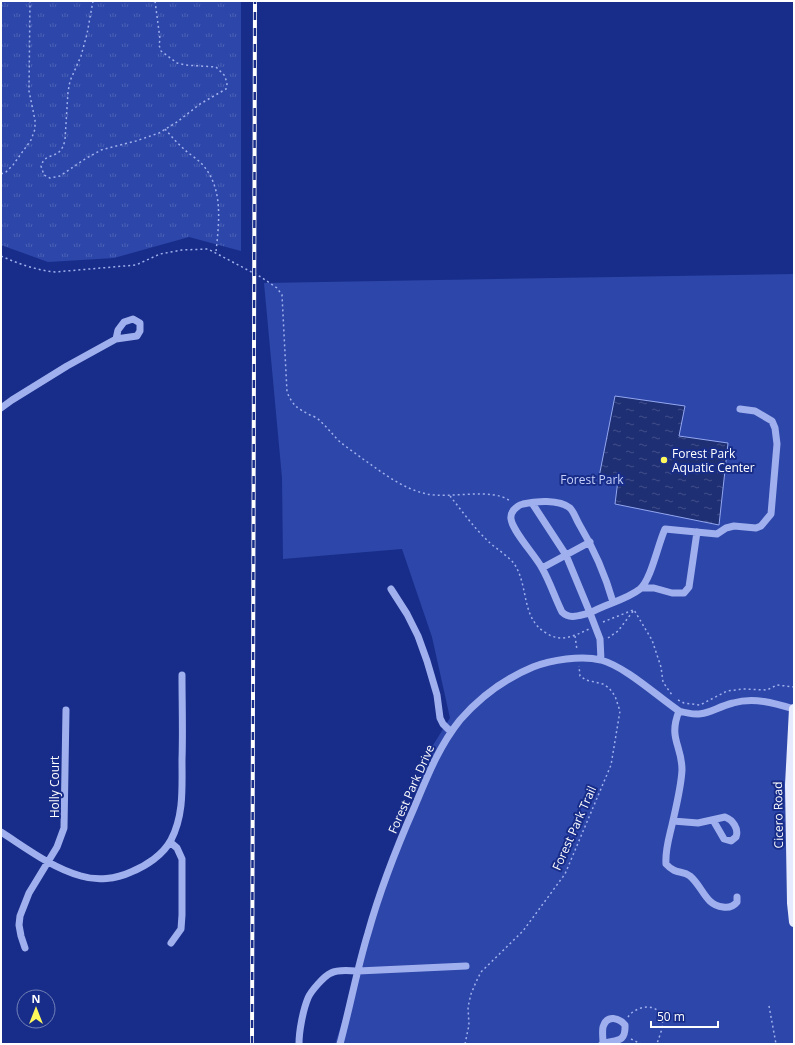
<svg xmlns="http://www.w3.org/2000/svg" width="795" height="1045" viewBox="0 0 795 1045" font-family="'Open Sans',sans-serif">
<style>
.grass{fill:url(#grass-tufts)}
.park{fill:#2d46a9}
.water{fill:url(#water-ripples);stroke:#92a6f0}
.lines{fill:none;stroke-linecap:round;stroke-linejoin:round}
.path{stroke:#a0b0ee;stroke-width:1.5;stroke-dasharray:2 3;stroke-linecap:butt}
.minor{stroke:#a0b0ee;stroke-width:7}
.major{stroke:#e6eaff;stroke-width:10}
.rail-casing{stroke:#fff;stroke-width:4}
.rail{stroke:#182d89;stroke-width:2.5;stroke-dasharray:8;stroke-linecap:butt}
.poi-dot{fill:#fff95c;stroke:#182d89;stroke-width:1.5}
.labels{text-anchor:middle;dominant-baseline:central;stroke-width:4;stroke-linejoin:round;paint-order:stroke}
.poi-label{font-size:12px;fill:#fff;stroke:#182d89;text-anchor:start}
.park-label{font-size:12px;fill:#c6d0fa;stroke:#182d89}
.street-label{font-size:12px;fill:#fff;stroke:#182d89}
</style>
<defs>
<pattern id="grass-tufts" width="24" height="20" patternUnits="userSpaceOnUse"><rect width="24" height="20" fill="#2d46a9"/><path d="M3 7l-1-3M5 7V3M7 7l1-3M15 17l-1-3M17 17v-4M19 17l1-3" fill="none" stroke="#4c62b6"/></pattern>
<pattern id="water-ripples" width="26" height="14" patternUnits="userSpaceOnUse"><rect width="26" height="14" fill="#1f2f74"/><path d="M2 4q2-2 4 0t4 0M15 11q2-2 4 0t4 0" fill="none" stroke="#414e89"/></pattern>
</defs>
<rect width="100%" height="100%" fill="#182d89"/>
<!-- grass -->
<path class="grass" d="M1,1H241V251L189,237L114,258L48,262L1,245Z"/>
<!-- park -->
<path class="park" d="M794,274V1044H335L430,750L450,718L432,637L402,549L283,559L282,478L264,283Z"/>
<!-- water -->
<path class="water" d="M615,396L685,406L679,436L728,443L719,525L615,504L618,480L599,477Z"/>
<g class="lines">
<!-- path -->
<path class="path" d="M93,1L87,34L81,56L70,81L68,92L65,140C60,162 46,150 41,166L44,175L50,178L60,176L85,159L101,150L136,141L159,133L177,122L200,104L226,89L227,84L225,76L216,67L185,65L177,63L161,51L159,45L160,39L155,1
M165,129C171,136 177,143 184,149C189,154 196,158 201,163C224,187 219,222 216,252
M1,174L6,172L13,165L31,140L35,129V120L29,91L30,1
M1,256C19,264 36,270 55,272L136,265L160,254L182,250L208,249L261,277L277,288L282,295L287,392C293,406 297,408 310,415C313,416 318,418 320,421C327,427 332,434 339,441C346,447 355,453 363,459C383,473 403,489 427,494C450,499 492,487 510,501
M450,496C462,511 474,528 488,541C496,549 509,556 515,565C529,588 521,618 546,633C561,643 574,636 589,629
M603,622L633,610
M575,636L577,650
M608,638L618,631L634,610L652,640L661,667L663,682L672,695
M678,700L684,703L700,705L727,691L743,689L767,690L777,685L794,687
M769,1006L776,1044
M628,1017C635,1006 659,1001 662,1019C664,1028 659,1036 657,1044
M631,1039L641,1044
M465,1044L469,1025L468,1007L471,994L476,982L481,972L523,931L565,874L611,765L620,711L615,696L609,688L603,684L586,680L580,676L579,666"/>
<!-- minor -->
<path class="minor" d="M1,408L12,400L67,366L116,339L137,336L140,331V323L133,319L124,322L118,330L116,339
M532,503L566,555L590,613C580,615 570,620 562,612C555,598 550,582 542,568C535,555 513,532 511,519C510,512 516,506 523,504C535,501 559,499 570,508C574,512 576,519 579,524C594,549 605,574 613,602
M542,568L590,542
M641,588H654L672,593H684L689,587L697,532
M391,589L407,614L418,636L427,661L437,695L440,718L443,724L451,732
M601,660L600,639L590,613C605,604 626,600 640,589C651,580 658,544 665,529L717,534L726,528L734,526L756,528L761,526L771,514L777,444L775,428L772,421L755,411L740,409
M679,711C668,739 682,745 682,770C681,788 676,807 672,825C669,838 665,850 666,864C676,875 682,870 690,876C703,887 705,905 723,907C729,908 733,907 737,902V897
M673,821L698,823L725,817C733,820 739,829 736,837L731,841L724,839L713,820
M1,832C26,848 52,868 81,876C97,881 116,879 131,872C146,866 163,855 171,840C184,815 182,788 182,760C183,732 182,703 182,675
M170,842L177,848L182,859V915L181,929L171,943
M25,948L21,936L19,925L20,916L29,893L57,847L64,828L66,710
M299,1044C299,1031 303,1010 308,998C311,991 324,976 331,973C339,969 349,971 358,971L466,966
M340,1044C350,1007 357,969 368,933C380,890 396,849 414,808C427,777 439,746 460,720C480,697 504,679 533,667C551,660 581,655 601,660C626,667 657,696 679,711C706,719 710,709 733,703C754,697 774,703 794,709
M602,1044C614,1039 626,1045 625,1025C619,1018 607,1014 603,1027C602,1032 603,1038 603,1043"/>
<!-- major -->
<path class="major" d="M794,709L790,785L792,903L794,922"/>
<!-- rail casing -->
<g class="rail-casing">
<path id="rail" d="M252,1044L255,1"/>
</g>
<!-- rail -->
<use href="#rail" class="rail"/>
</g>
<!-- markers -->
<circle class="poi-dot" cx="664" cy="460" r="4"/>
<g class="labels">
<!-- poi labels -->
<g class="poi-label">
<text x="672" y="453">Forest Park<tspan x="672" dy="14">Aquatic Center</tspan></text>
</g>
<!-- park labels -->
<g class="park-label">
<text x="592" y="479">Forest Park</text>
</g>
<!-- street labels -->
<g class="street-label">
<text transform="translate(54 787) rotate(-90)">Holly Court</text>
<text transform="translate(411 789) rotate(-66)">Forest Park Drive</text>
<text transform="translate(778 815) rotate(-91)">Cicero Road</text>
<text transform="translate(574 828) rotate(-66)">Forest Park Trail</text>
</g>
</g>
<!-- border -->
<rect width="795" height="1045" fill="none" stroke="#ffffff" stroke-width="4"/>
<!-- north arrow -->
<g transform="translate(36 1009)"><circle r="19" fill="#182d89" stroke="#7481b8"/>
<path d="M0-3L7 15L0 10L-7 15Z" fill="#fff95c"/>
<text y="-6" font-size="11" font-weight="bold" text-anchor="middle" fill="#ffffff">N</text>
</g>
<!-- scale -->
<path d="M651 1021v6h67v-6" fill="none" stroke="#ffffff" stroke-width="2"/>
<text x="657" y="1021" font-size="12" fill="#ffffff" stroke="#182d89" stroke-width="3" paint-order="stroke">50 m</text>
</svg>
